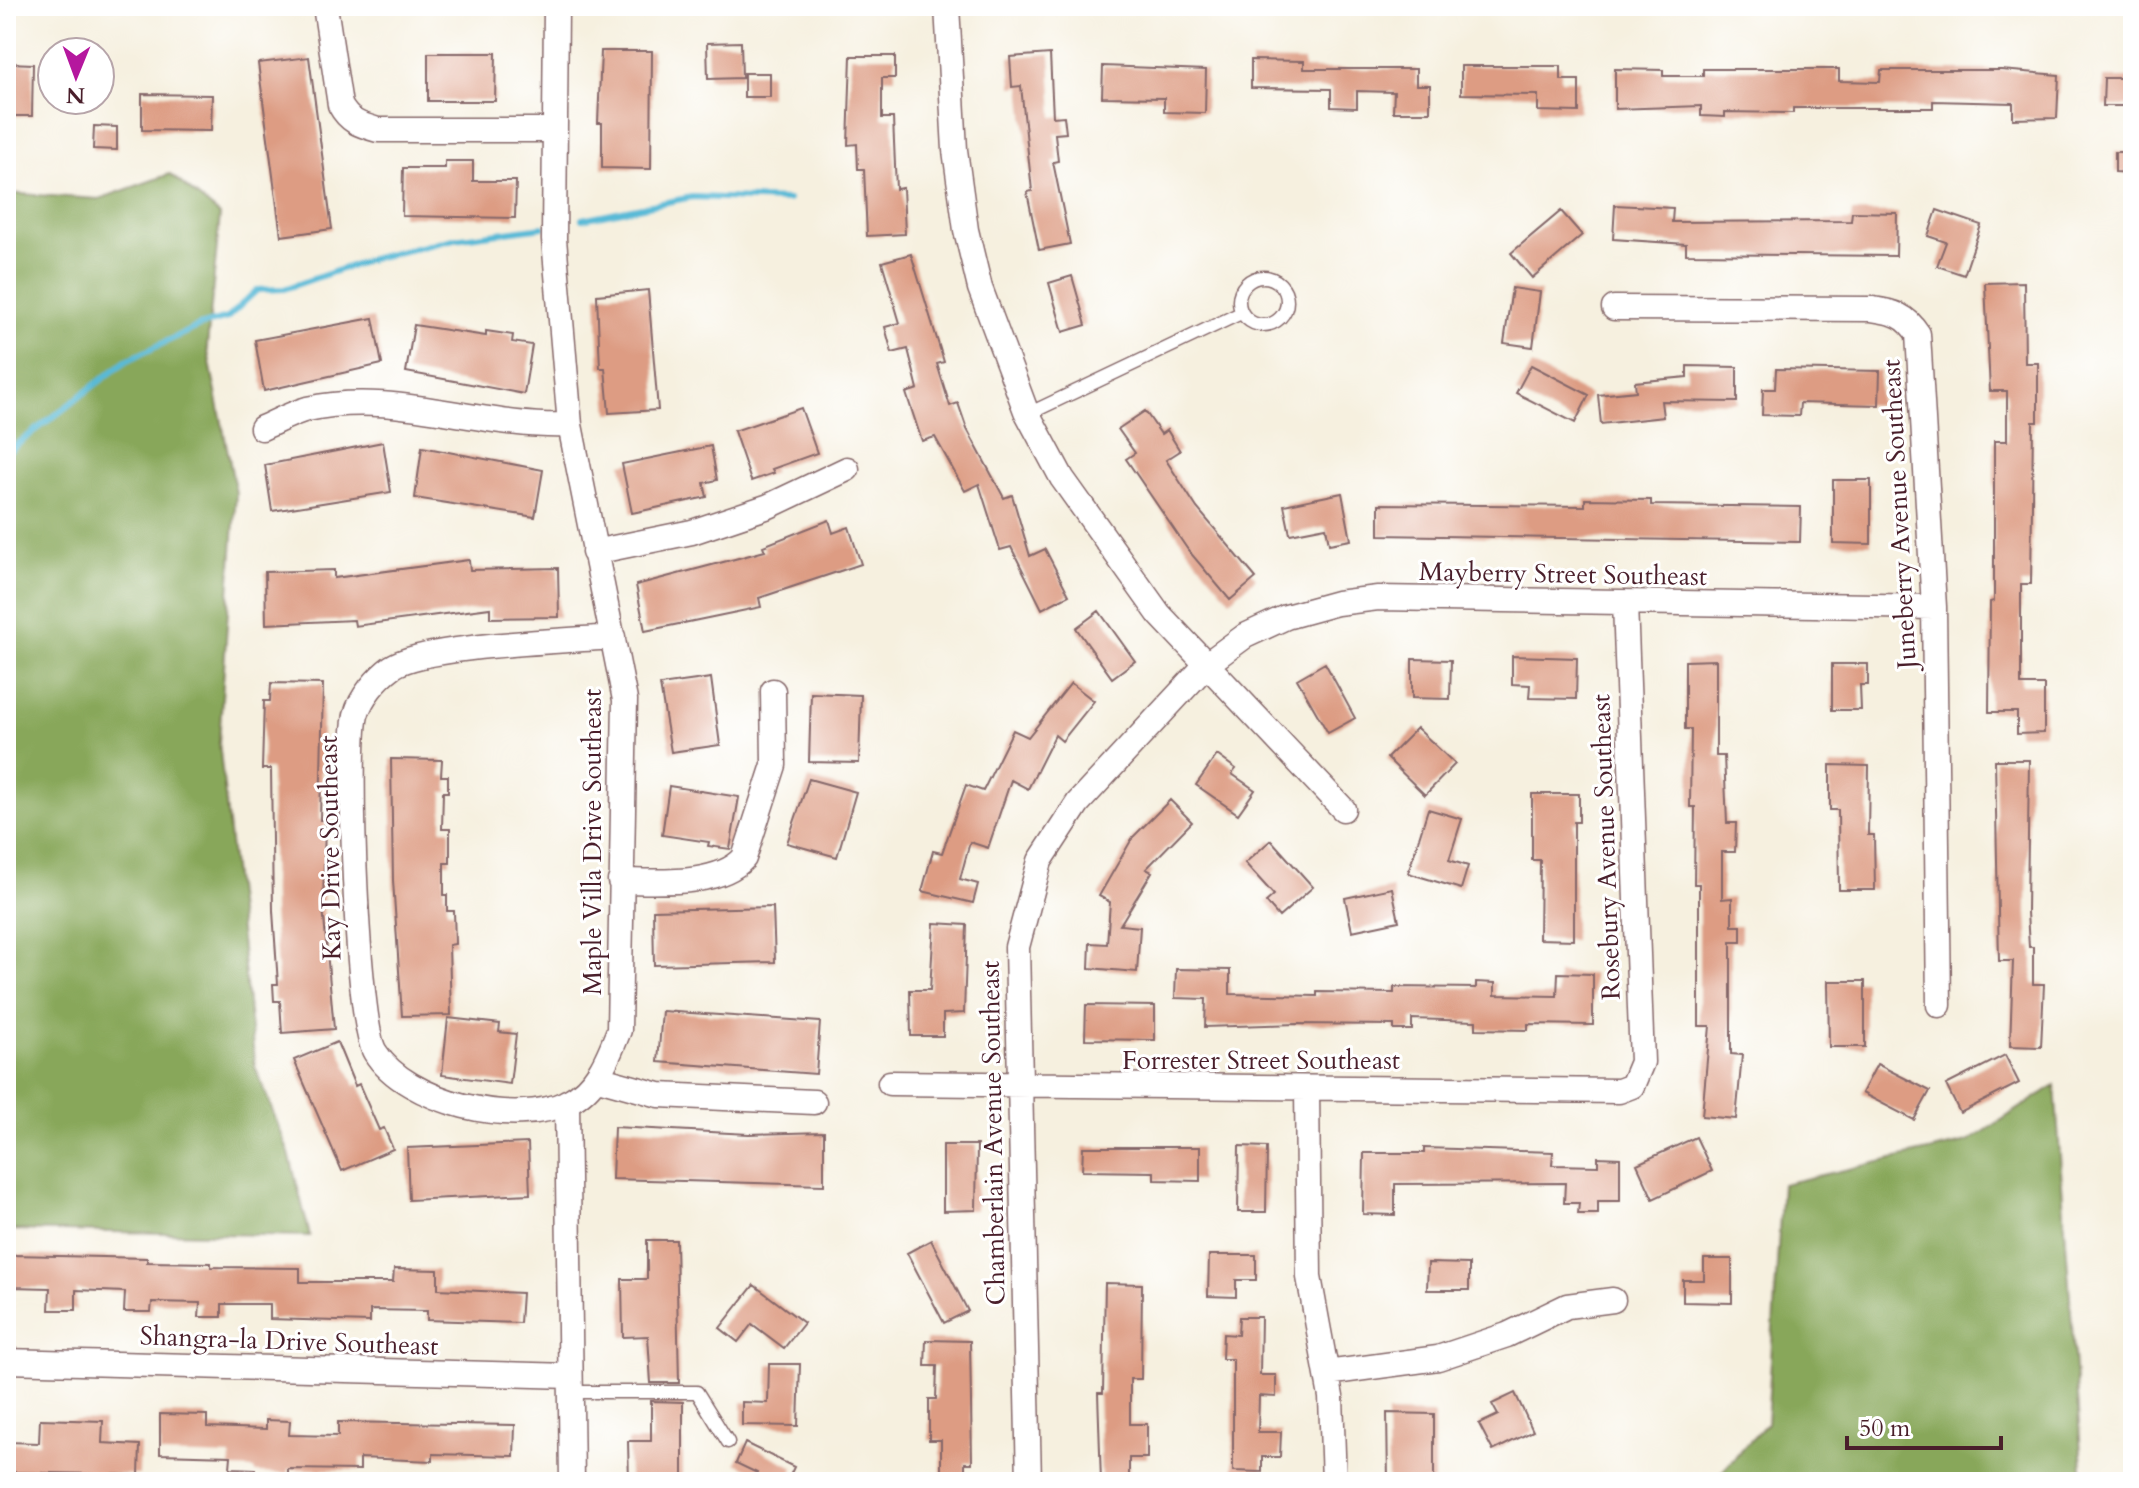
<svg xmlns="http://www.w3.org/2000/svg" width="2139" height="1488" viewBox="0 0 2139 1488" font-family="Cardo,serif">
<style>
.forest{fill:#88a75a;stroke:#696342;stroke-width:2}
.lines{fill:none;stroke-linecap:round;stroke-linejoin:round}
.stream{stroke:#59bad7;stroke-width:6}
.building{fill:#dd9c83}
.service-casing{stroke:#86686a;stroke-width:15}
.minor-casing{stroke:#86686a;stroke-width:27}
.service{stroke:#fff;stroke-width:12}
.minor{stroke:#fff;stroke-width:24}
.labels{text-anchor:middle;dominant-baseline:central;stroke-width:6;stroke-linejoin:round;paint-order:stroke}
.street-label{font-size:26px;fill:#4a1f2b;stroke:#fff}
</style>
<rect width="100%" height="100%" fill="#fff"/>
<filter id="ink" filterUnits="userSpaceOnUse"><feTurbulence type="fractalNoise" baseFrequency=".0125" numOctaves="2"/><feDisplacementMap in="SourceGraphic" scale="16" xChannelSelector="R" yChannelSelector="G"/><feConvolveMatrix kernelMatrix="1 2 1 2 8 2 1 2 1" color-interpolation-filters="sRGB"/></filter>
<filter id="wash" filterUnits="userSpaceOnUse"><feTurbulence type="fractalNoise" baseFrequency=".006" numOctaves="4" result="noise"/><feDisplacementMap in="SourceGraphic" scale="32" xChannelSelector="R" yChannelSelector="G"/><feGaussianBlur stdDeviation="1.8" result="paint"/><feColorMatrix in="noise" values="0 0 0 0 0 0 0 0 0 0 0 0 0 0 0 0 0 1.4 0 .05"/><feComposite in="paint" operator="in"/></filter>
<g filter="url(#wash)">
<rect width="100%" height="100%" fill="#f6f0df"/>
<!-- forest -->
<path class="forest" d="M170,174L220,215L207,347L236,493L219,742L255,1066L289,1153L310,1236L6,1230V193L99,199Z
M2055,1085L2083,1482H1706L1719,1475L1767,1423L1782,1184L1968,1142Z"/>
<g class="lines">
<!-- stream -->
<path class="stream" d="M582,219L692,197L788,200
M6,453L126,361L199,326L227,318L257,290L284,289L374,258L454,239L543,227"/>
</g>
<g id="blocks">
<!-- building -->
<path class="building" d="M741,42L742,78L708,79L707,43Z
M601,51H652L651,169L602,168V123H598Z
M428,53H496L495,101H428Z
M1050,54L1053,117L1064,116L1066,133L1055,134L1058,161L1053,162L1070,244L1039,250L1027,192L1032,191L1021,86L1012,87L1010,57Z
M851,56H895V78H882V118H893L896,189L903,188L905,234L867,236L864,169H858L857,144L848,145Z
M309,57L332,229L281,236L258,63Z
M1251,60L1304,61V69H1416V85H1430V112H1393L1394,92L1357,91V108L1331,107V89L1251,88Z
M9,63L33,64L32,116H6Z
M1103,66L1206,70L1205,113L1164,112V98L1102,97Z
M1461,66H1561V80H1579V112L1538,111V95L1461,94Z
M1615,69L1663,70V76H1703V69H1839V81L1880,82L1881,70H2001L2059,75L2057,118L2013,119V103L1933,101V108H1793V113L1725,112V117L1701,116V106L1615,109Z
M744,73H770V97H744Z
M2104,78H2133V106H2103Z
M142,94L212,95L211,131L142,130Z
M94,126L117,127V150L93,149Z
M2115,152H2133V173L2115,172Z
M445,161H473V181H516L515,218L402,216L403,168H445Z
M1615,205L1673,208L1672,222L1851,221L1852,212L1897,213L1896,256L1686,254V244L1613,239Z
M1937,210L1981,225L1964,275L1937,266L1946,242L1928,236Z
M1561,211L1582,235L1532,278L1511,253Z
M911,254L944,362L937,364L950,406L958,403L967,429L1004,498L1012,495L1030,556L1045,549L1069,595L1042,609L1011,547L1000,550L979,484L965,491L935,437L922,441L906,393L918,389L908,349L892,353L885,327L900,323L882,262Z
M1072,276L1086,325L1063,332L1049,283Z
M2024,282L2025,363H2038V422H2033L2031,584H2021V685H2044V733L2017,734V712H1989L1990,602L1994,601V441H2007V391H1990L1985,283Z
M1512,288L1540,292L1533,347L1504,343Z
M648,290L658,410L609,413L605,368H600L597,295Z
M373,318L382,364L264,391L255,340Z
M414,325L486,336V331L513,335L512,342L532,345L524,394L406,372Z
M1531,365L1589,395L1575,423L1516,393Z
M1687,366L1737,367V402L1661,401L1663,417L1601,424L1598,395L1636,391L1635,382L1687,377Z
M1776,369L1880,371L1879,405L1800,403L1799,416L1762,415L1763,389H1775Z
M801,408L817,453L772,469L774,473L751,481L734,431Z
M1145,411L1161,434L1167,430L1180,451L1166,460L1197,508L1256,578L1230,600L1188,550L1126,459L1135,453L1118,429Z
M383,442L391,492L272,511L265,465Z
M711,446L717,480L704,483L707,497L632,513L622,464Z
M422,447L543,470L535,517L415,498Z
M1833,480H1871V544L1833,543Z
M1342,493L1351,540L1329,544L1326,527L1290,534L1284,505Z
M1585,499L1651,500V505L1801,507L1800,542L1379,535V504L1585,506Z
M829,520L833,533L849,527L861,564L759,598L761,607L645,631L636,585L765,551L763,546Z
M469,560L470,570L558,568L559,617L490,618V608L355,626L354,620L266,624L265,572L334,570V578Z
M1099,611L1135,661L1112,678L1076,628Z
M1512,656L1577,658L1576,699L1529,698L1530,685L1512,684Z
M1412,659L1451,660L1450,699L1412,698Z
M1716,660V756H1724L1727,823H1736L1735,852H1722V899L1732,898V926H1741V942H1731V1054L1742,1055L1736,1119L1702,1116L1710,1026H1699V884H1694L1695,807H1690L1691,729H1685V661Z
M1325,663L1355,718L1328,733L1297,679Z
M1832,664H1868V685H1860L1861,710H1832Z
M711,678L720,745L671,752L660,685Z
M271,683L323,684L320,820H325L323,907L334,1029L282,1033L280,1001H274L273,984H278L273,911L271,769H262L264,701H270Z
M1071,683L1094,701L1062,741L1055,735L1028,789L1011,780L988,848L970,842L960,879L978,884L973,903L922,891L933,851L942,853L966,785L983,791L1013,730L1028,737Z
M811,693L861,695L859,763L809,762Z
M1417,728L1455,764L1425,795L1387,758Z
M1217,755L1236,769L1232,774L1255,790L1238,814L1196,785Z
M391,759L442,760L441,776H448V792H443L442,829H450V863H444V895H447V911H454L455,944L449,945L451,1015L402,1016L393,880Z
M1995,760H2029L2027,912L2029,947H2033V984H2044L2041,1047L2010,1046L2013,961H1999Z
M1830,765L1869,766L1868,835H1874L1875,890H1839L1838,810H1830Z
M809,779L856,792L837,857L787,843Z
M669,786L739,797L730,849L708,846L709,842L662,835Z
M1532,794H1579V822H1574V940L1539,939L1540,860H1532Z
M1170,800L1192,822L1146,869L1152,872L1120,925L1140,927L1137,972L1089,968L1090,943L1107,944L1110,902L1099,896L1133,837Z
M1428,809L1462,819L1449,860L1468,866L1461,889L1408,873Z
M1271,840L1313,887L1279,917L1266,902L1274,895L1245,863Z
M1392,888L1399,921L1352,931L1345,898Z
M773,907L775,962L654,965L653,910Z
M934,923L967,925L964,1013L943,1014V1036H911L910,990H930Z
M1176,969L1230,970V994L1317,996V992L1394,993V987L1476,988V982L1495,983V995L1557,996L1558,973L1593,974V1025L1528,1024V1030L1476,1029V1021L1412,1019V1030H1394V1025L1296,1024L1205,1027L1206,999L1175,998Z
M1828,981H1865V1047H1829Z
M1086,1005L1155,1006V1040L1085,1039Z
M662,1011L820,1022L816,1074L658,1062Z
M448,1018L500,1024L499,1032L516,1034L510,1084L442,1075Z
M337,1042L355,1086L359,1084L379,1130L384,1128L393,1149L342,1171L294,1060Z
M2005,1055L2019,1083L1960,1113L1946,1085Z
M1877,1064L1930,1091L1914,1120L1862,1093Z
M614,1127L749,1134L824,1132V1185L612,1179Z
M1696,1137L1712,1171L1653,1199L1637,1164Z
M528,1143L530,1194L409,1200L407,1148Z
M943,1145H977L976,1210L943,1211Z
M1239,1146L1267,1147L1266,1212H1238Z
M1083,1147H1200V1181L1154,1180V1172L1082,1171Z
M1424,1148L1553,1152L1552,1165L1598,1166V1157L1620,1158V1201H1598V1214H1578L1579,1203H1564L1565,1183L1395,1184V1215L1363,1214L1364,1153H1424Z
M647,1240H676L679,1383H651L648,1336L623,1337L622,1279H647Z
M931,1240L968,1311L944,1323L907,1253Z
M13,1255L147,1258V1262L211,1263V1267L300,1268V1282H393L394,1269L438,1270V1289L522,1293L520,1323L427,1320V1311L370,1310V1322L270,1319V1304H222V1317H199L200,1303L152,1302L151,1312H124L125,1292L76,1290V1310H49L50,1288L12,1287Z
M1209,1255H1256V1280H1236V1297L1208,1296Z
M1704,1259H1732V1303L1683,1302V1280H1704Z
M1428,1263L1469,1264V1290H1427Z
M1105,1283L1142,1284L1141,1379H1130V1424H1147V1458H1129V1482H1101L1098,1393H1103Z
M754,1285L804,1323L784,1348L752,1324L738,1342L720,1328Z
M1239,1317H1261L1260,1375H1276V1397L1259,1396L1258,1432H1281L1280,1457H1262V1472L1233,1471V1359H1222L1223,1334L1238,1335Z
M926,1340L970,1341L972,1463H965V1482H941V1440H929V1399H936L937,1366H925Z
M769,1364H800L798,1426L742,1425V1402L768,1403Z
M1515,1393L1533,1431L1493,1451L1479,1424L1498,1415L1492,1404Z
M651,1401L683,1402V1482H629L628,1441H651Z
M1387,1413L1434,1414V1482H1388Z
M160,1414L207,1415V1427L266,1429V1420L290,1421L289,1435L338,1436V1422L515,1425L514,1456L433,1454V1461L360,1458V1470L288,1469V1474L255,1473V1469L230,1468L231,1456L160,1454Z
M40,1419L103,1421L102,1443L140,1445L139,1475L6,1472V1442L39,1443Z
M745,1443L794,1467L787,1482H752L757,1473L736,1463Z"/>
</g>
</g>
<g filter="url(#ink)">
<use href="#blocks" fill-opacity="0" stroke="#86686a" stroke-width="2"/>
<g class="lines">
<!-- service casing -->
<g class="service-casing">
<path id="service" d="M1239 301a24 24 0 1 1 48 0a24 24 0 1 1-48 0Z
M1028,414L1241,313
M570,1392H697L728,1442"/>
</g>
<!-- minor casing -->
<g class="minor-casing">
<path id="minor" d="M325,6L340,105C349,122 360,125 378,130H555
M556,6L554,239L570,425L625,700L619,1030C608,1058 597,1087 568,1102C516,1128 406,1103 375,1052C357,1024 347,753 356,715C361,697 377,678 392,667C423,645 568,641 613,637
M947,6L955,150L966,230L980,288L1026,411L1062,478L1159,614L1343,809
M1614,308L1872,309C1894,312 1906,315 1918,334L1934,607L1939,1005
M262,428C276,422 292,413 307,409C396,389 482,429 570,425
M594,552L692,532L769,506L847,469
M620,881C656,881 718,887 744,858L774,765L773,691
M598,1078L659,1095L814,1102
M890,1083L1619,1091L1632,1086L1642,1062L1625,603
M1307,1089L1309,1277L1331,1397L1334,1482
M567,1102L572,1482
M6,1361L570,1376
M1327,1373L1438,1358L1507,1335L1567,1306L1613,1300
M1029,1482L1017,947L1040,861L1078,803L1207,664L1245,636L1286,617L1337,603L1378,598L1934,607"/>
</g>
<!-- service -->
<use href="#service" class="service"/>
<!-- minor -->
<use href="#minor" class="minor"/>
</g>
</g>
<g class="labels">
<!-- street labels -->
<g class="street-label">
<text transform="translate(1899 514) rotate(-93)">Juneberry Avenue Southeast</text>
<text transform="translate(1563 574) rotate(1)">Mayberry Street Southeast</text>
<text transform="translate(592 842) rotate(-90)">Maple Villa Drive Southeast</text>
<text transform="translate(1606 847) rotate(-92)">Rosebury Avenue Southeast</text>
<text transform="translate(330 848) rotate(-91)">Kay Drive Southeast</text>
<text x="1261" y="1060">Forrester Street Southeast</text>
<text transform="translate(993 1133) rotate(-91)">Chamberlain Avenue Southeast</text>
<text transform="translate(289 1341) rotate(2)">Shangra-la Drive Southeast</text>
</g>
</g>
<!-- margin -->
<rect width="2139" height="1488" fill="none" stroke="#fff" stroke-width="32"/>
<!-- north arrow -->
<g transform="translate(76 76) rotate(181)"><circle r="38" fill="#ffffff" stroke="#b7a5aa" stroke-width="2"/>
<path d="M0-6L14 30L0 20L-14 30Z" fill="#b5179e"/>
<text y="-12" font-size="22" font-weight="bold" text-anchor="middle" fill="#4a1f2b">N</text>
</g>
<!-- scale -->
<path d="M1847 1436v12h154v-12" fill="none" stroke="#4a1f2b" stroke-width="4"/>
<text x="1859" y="1436" font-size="24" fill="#4a1f2b" stroke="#ffffff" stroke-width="6" paint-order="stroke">50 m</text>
</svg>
